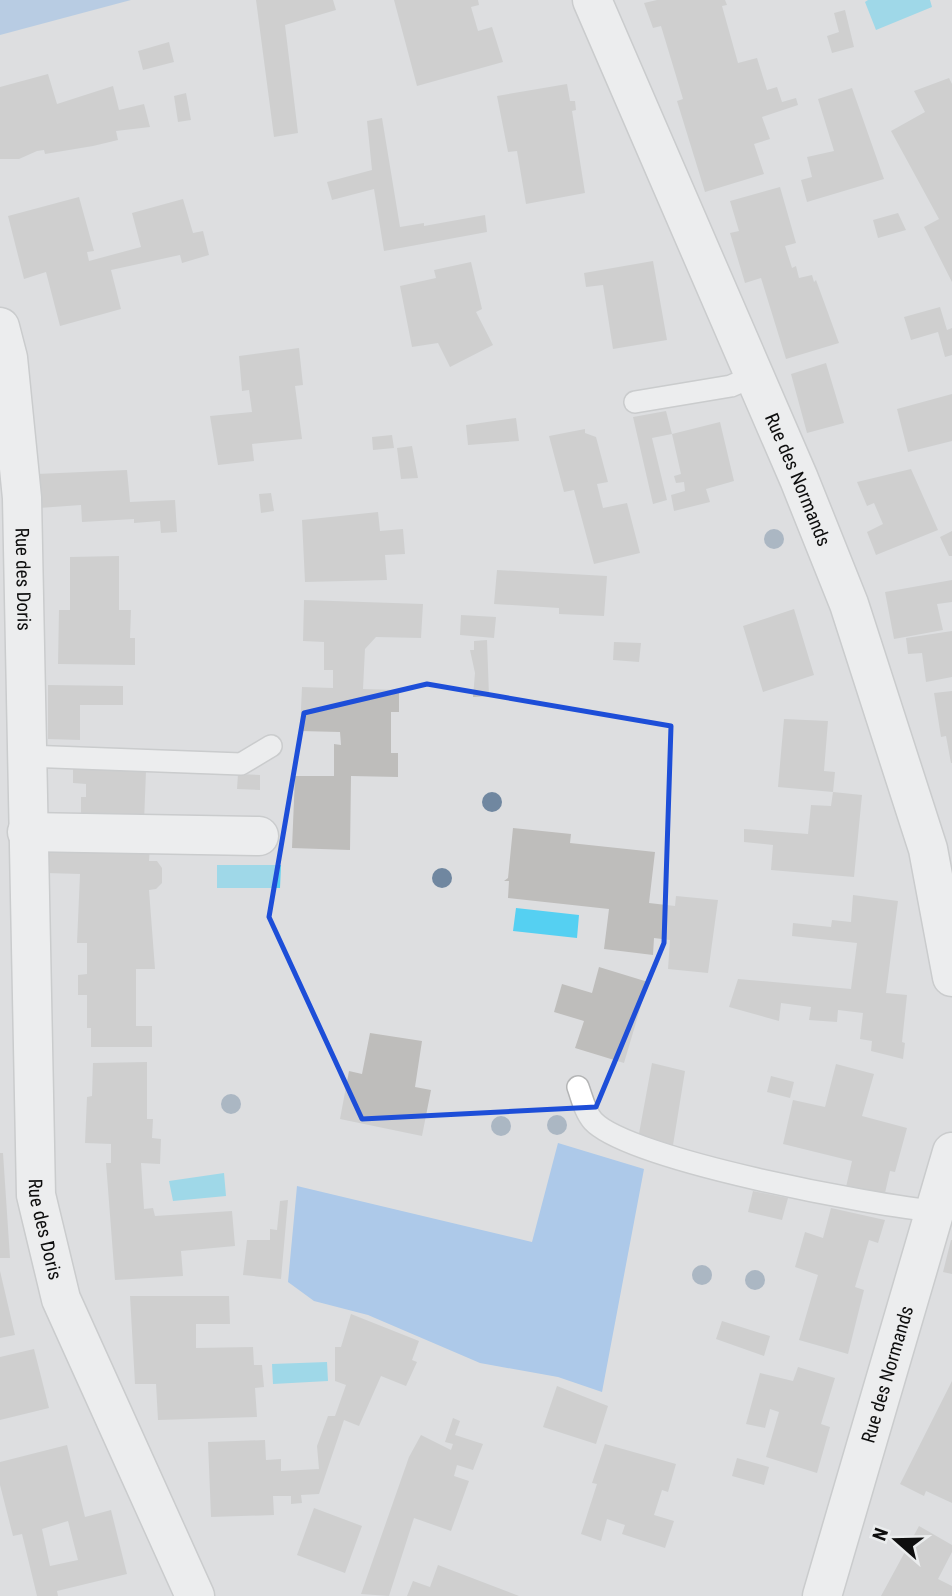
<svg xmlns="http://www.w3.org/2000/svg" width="952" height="1596" viewBox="0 0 952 1596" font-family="'Roboto Condensed',sans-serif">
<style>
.green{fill:#8db7e6}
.forest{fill:#73aff3}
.water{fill:#55d0f2}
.building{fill:#bebdbb;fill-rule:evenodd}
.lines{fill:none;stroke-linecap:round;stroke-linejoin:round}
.lane-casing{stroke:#b4b5b6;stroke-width:24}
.street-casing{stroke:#b4b5b6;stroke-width:41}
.lane{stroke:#fff;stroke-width:21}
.street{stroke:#fff;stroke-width:38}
.tree{fill:#7087a0}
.marked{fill:none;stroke:#1d4ed8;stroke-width:5;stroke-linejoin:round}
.labels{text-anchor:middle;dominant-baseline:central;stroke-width:5;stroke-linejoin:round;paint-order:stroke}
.street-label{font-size:19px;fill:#0e0e0e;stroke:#eaeced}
</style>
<rect width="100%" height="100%" fill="#dddee0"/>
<!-- green -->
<path class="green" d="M0,0H131L0,35Z"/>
<!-- forest -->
<path class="forest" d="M558,1143L644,1169L602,1392L558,1377L480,1363L368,1315L314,1301L288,1282L297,1186L532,1242Z"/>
<!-- water -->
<path class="water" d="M868,0H930L932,7L876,30L865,2Z
M217,865H281L280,888H217Z
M516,908L579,915L577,938L513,931Z
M224,1173L226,1196L173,1201L169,1181Z
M327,1362L328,1381L273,1384L272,1364Z"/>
<!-- building -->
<path class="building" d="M256,0H333L336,10L285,25L298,133L274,137Z
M394,0H478L479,5L471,7L478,31L492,27L503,62L417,86Z
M657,0H725L727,5L722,6L738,63L757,58L767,90L777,87L782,102L796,98L798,105L762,117L770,139L754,144L764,174L705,192L677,101L683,99L661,26L653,28L644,3Z
M845,10L854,47L832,53L827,36L839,32L834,13Z
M169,42L174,62L143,70L138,51Z
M48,74L57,104L113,86L119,110L144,104L150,127L116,131L118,140L93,146L45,154L44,150L37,151L19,159H0V87Z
M949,78L952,84V282L924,227L939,219L891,131L925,112L914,91Z
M567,84L570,101H575L576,110L572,111L585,193L526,204L517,151L508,152L497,96Z
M852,88L884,179L807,202L801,180L812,177L807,157L834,151L818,99Z
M186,93L191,120L178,122L174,96Z
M382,118L400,227L424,223V226L485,215L487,232L384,251L374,189L332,200L327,182L372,170L367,121Z
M780,187L796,243L785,246L792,268L796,266L799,278L812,275L814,282L816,280L839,343L786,359L761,278L745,283L730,233L739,231L730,201Z
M79,197L94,251L87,252L89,261L141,247L132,213L183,199L193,233L203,231L209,255L182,263L180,255L111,270L121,309L60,326L46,272L24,279L8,216Z
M898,213L906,230L878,238L873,220Z
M653,261L667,340L613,349L603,285L586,287L584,273Z
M471,262L482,309L476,312L493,345L450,367L438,343L412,347L400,286L436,278L434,270Z
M940,307L947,330L952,328V355L945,357L938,332L911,340L904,317Z
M299,348L303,385L295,386L302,439L252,444L254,461L218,465L210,416L252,412L249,390L242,391L239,356Z
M826,363L844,423L807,433L791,374Z
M952,394V441L908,452L897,409Z
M666,411L672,434L652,438L667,500L653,504L633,417Z
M516,418L519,441L468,445L466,425Z
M720,422L734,481L706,489L710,502L674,511L671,495L685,491L684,482L676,483L674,476L681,474L672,434Z
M585,429V433L596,437L608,482L597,484L603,508L627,503L640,553L594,564L574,490L564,492L549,436Z
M392,435L394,448L373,450L372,437Z
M412,446L418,478L401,479L397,448Z
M911,469L938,530L876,555L867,532L883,524L874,503L867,506L857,482Z
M127,470L130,502L175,500L177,532L161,533L160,521L134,523V519L82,522L81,505L39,508L37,474Z
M271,493L274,511L261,513L259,494Z
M378,512L380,531L403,529L405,554L385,555L387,580L305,582L302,520Z
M952,531V556H949L940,537Z
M119,556V610H131L130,638H135V665L58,664L59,610H70V557Z
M497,570L607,576L604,616L559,614V608L494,604Z
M952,580V602L937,604L943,630L894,639L885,592Z
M304,600L423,604L421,638L376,637L365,649L363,689L399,690V712H391V753H398V777L351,776L350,850L292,848L295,776H334V744L341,745L340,732L300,731L302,687L333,688V670H324V642L303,641Z
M794,609L814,675L763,692L743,626Z
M461,615L496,617L494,638L460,635Z
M952,631V677L926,682L922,653L908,654L906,638Z
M487,640L489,696L473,697L475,673L470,650H474V641Z
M614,642L641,643L639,662L613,660Z
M48,685L123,686V705H80V740L48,739Z
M952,691V763H951L946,736L941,737L934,693Z
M784,719L828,721L824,771L835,772L833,792L778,787Z
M73,767L146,771L144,822L81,820V797H86V784L73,783Z
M238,774L260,775V790L237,789Z
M833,792L862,795L854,877L771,870L773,845L744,842V829L808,834L811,805L831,806Z
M513,828L571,834L570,843L655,852L649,903L675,906L676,896L718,900L708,973L668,969L670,940L654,938L653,955L604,949L609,909L508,898L509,881H504L508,878Z
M45,843L150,846L149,861H157L162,868V883L156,889L149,890L155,969H136V1026H152V1047H91V1028H87V995H78V975L87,974V943H77L80,874L46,873Z
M853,895L898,901L886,993L907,995L902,1042L905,1043L903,1059L871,1051L872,1041L860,1039L863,1013L838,1010L837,1022L809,1020L811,1007L781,1003L779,1021L729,1007L738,979L851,989L857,943L792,936L793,923L831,927L832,920L851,922Z
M599,967L648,982L624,1063L575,1048L584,1021L554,1012L562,984L592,993Z
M370,1033L422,1041L415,1087L431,1090L422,1136L340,1119L349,1071L362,1074Z
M147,1062V1119H153L152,1138L161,1139L160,1164L141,1163L144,1209L153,1208L155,1216L232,1211L235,1246L181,1251L183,1276L115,1280L106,1163H111V1144L85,1143L87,1097L92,1096L93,1063Z
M652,1063L685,1071L673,1145L638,1139Z
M836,1064L874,1074L862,1116L907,1128L895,1172L890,1171L885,1193L846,1187L852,1161L783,1144L793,1100L825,1107Z
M771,1076L794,1082L790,1098L767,1092Z
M0,1153H3L10,1258H0Z
M753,1191L788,1198L782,1220L748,1212Z
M288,1200L281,1279L243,1275L247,1240H270V1229L277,1230L280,1201Z
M831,1208L885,1220L878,1243L869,1240L855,1287L864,1290L848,1354L799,1340L818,1275L795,1267L805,1232L823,1238Z
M951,1240H952V1274L943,1272Z
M0,1271L15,1335L0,1338Z
M130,1296H229L230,1324H196V1348L253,1347L254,1365H262L264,1387L255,1388L257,1417L158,1420L156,1384H135Z
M351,1314L419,1341L412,1360L417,1362L406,1386L381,1376L359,1426L344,1420L319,1494L301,1495L302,1503L291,1504V1496H273L274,1515L211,1517L208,1442L265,1440L266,1460L281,1459V1471L319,1469L317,1446L328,1416H335L346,1385L335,1381V1347H341Z
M722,1321L770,1336L764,1356L716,1339Z
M34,1349L49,1408L0,1420V1357Z
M798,1367L835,1378L821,1424L830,1427L817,1473L766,1457L779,1412L770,1409L765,1428L746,1424L760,1373L793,1381Z
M952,1381V1503L926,1491L924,1496L900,1484Z
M557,1386L608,1406L596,1444L543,1427Z
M453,1418L460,1421L455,1435L483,1444L473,1470L457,1465L454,1476L469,1481L451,1531L414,1518L389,1596L361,1594L409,1457L421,1435L451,1450L453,1444L445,1442Z
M605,1444L676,1464L668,1492L662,1490L654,1515L674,1521L665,1548L622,1534L625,1525L607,1519L601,1541L581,1534L597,1484L592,1483Z
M67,1445L85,1517L111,1510L127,1574L57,1591L58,1596H37L22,1534L13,1536L0,1485V1462ZM68,1521L78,1560L50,1566L42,1529Z
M737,1458L769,1467L764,1485L732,1476Z
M314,1508L362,1526L345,1573L297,1555Z
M919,1526L952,1545V1552L938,1579L952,1586V1596H881Z
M438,1565L519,1596H407L413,1581L430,1587Z"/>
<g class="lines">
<!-- lane casing -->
<g class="lane-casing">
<path id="lane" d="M635,402L731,386L754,376
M26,756L241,764L271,746
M578,1087C582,1098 585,1112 593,1121C629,1160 876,1206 936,1211"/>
</g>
<!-- street casing -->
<g class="street-casing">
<g id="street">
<path id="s1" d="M592,0L799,479L849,604L928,849L952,977"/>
<path id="s2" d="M0,327L8,358L22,498L36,1195L61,1299L195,1596"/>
<path d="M27,832L259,836"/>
<path id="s3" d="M822,1596L952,1152"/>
</g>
</g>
<!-- lane -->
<use href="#lane" class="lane"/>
<!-- street -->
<use href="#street" class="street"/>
</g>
<!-- trees -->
<g class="tree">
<circle cx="774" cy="539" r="10"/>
<circle cx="492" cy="802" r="10"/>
<circle cx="442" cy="878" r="10"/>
<circle cx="231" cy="1104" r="10"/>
<circle cx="557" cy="1125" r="10"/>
<circle cx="501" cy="1126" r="10"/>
<circle cx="702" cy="1275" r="10"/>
<circle cx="755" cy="1280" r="10"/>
</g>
<!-- marked area -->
<path d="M0 0H952V1596H0ZM427,684L671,726L664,943L596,1107L362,1119L269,917L304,713Z" fill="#dddee0" fill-opacity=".55" fill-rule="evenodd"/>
<path class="marked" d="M427,684L671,726L664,943L596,1107L362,1119L269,917L304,713Z"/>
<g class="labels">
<!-- street labels -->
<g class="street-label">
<text stroke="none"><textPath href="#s1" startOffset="522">Rue des Normands</textPath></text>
<text stroke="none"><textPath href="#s2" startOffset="254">Rue des Doris</textPath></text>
<text stroke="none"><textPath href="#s2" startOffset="905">Rue des Doris</textPath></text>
<text stroke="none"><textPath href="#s3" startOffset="231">Rue des Normands</textPath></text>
</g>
</g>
<!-- north arrow -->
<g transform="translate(896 1540) rotate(290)" stroke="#eaeced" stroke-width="5" paint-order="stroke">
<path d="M0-5L12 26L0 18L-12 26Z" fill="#0e0e0e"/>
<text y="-10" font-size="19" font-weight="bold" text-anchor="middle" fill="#0e0e0e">N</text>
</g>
</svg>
